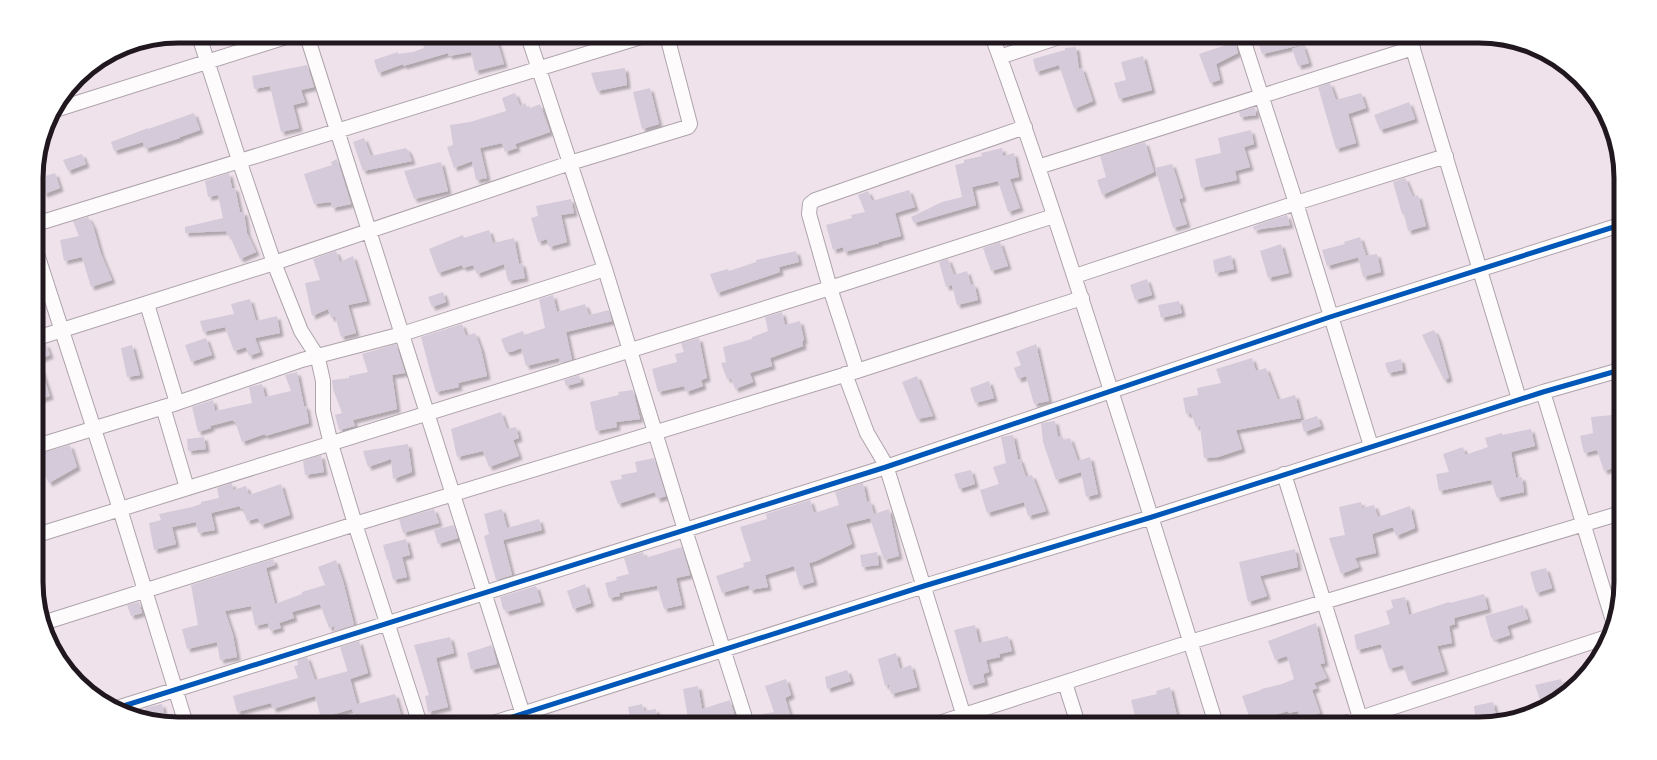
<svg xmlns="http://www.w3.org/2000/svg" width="1657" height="760" viewBox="0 0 1657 760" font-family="Commissioner,sans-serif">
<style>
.building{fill:#d5cad9;filter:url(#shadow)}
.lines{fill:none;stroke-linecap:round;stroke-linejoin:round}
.street-casing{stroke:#aea3ab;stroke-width:16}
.street{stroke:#fdfbfc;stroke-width:14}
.cycleway-casing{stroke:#fff;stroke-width:8}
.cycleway{stroke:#0057b8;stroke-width:5}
.rim{fill:none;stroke:#21181f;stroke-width:5}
</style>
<defs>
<filter id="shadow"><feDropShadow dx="3.5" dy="3.5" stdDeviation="1" flood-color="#0004"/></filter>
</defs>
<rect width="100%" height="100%" fill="#efe2eb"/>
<!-- building -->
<path class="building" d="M421,36H438L439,41L461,36H492V39L496,38L504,64L475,71L471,52L449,56L448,53L403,66V64L378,73L374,60L398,52V54L413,52L424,48Z
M1256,36H1299L1301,45L1262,54Z
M1235,42L1238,53L1216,64L1220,80L1210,83L1199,54Z
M1303,45L1309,63L1298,66L1292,49Z
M1076,47L1079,69L1082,68L1093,101L1074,109L1059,65L1036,72L1033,59L1065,50V48Z
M1143,56L1152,90L1119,99L1114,83L1126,80L1121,62Z
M307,65L314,87L301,90L305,102L293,105L299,128L281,132L270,86L254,89L252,76Z
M625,68L627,85L597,91L591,73Z
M1330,83L1336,100L1361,93L1366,108L1348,114L1356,143L1336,149L1318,87Z
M650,88L659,124L642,129L633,92Z
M515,93L520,106L525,103L528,109L540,104L550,132L515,144L517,148L505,152L502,143L480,148L487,178L476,180L472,161L454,168L447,147L453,145L450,125L470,122L506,111L502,98Z
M1409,102L1415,119L1380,130L1374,115Z
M1255,107L1256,115L1240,117L1239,112Z
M194,113L200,130L180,137V138L145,149L143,142L114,151L111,142L148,128V129Z
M1251,130L1254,144L1244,147L1250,167L1235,171L1237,180L1201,188L1195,159L1221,153L1218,138Z
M364,138L371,156L406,148L407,150H408L412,161L363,171L353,142Z
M1145,142L1154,172L1102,195L1097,180L1106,177L1100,156Z
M1002,148L1003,156L1014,153L1019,177L1010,179L1020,208L1008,212L998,181L972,187L976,205L914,223L911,217L942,202L962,197L955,165L964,163V160L982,156L981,153Z
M82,154L86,164L68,171L63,160Z
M337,159L351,204L332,208L331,202L314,204L304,174L332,165L331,162Z
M441,162L448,191L414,199L404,171Z
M1172,164L1183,198L1179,199L1187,224L1173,228L1155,168Z
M55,173L60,188L44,194L39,178Z
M229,173L232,188H235L240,212H244L247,233L256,252L240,259L230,236H228L226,231L185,233V227L223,218L218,195L208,197L205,181Z
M1405,178L1413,197L1418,195L1426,226L1408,231L1404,214H1402L1393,182Z
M909,190L915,207L895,213L901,236L879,242V243L844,252L843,247L833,250L826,225L852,218L851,215L865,212L858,195L868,191L872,201Z
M571,199L574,213L561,215L567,242L549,247L547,239L538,242L531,218L538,216L536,206Z
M1287,215L1290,225L1254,230L1253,227L1259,224Z
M88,217L93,226L101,254L112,280L91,287L82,257L64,261L60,240L79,236L73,221Z
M489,230L493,243L514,238L519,264L522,263L525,278L508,281L504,264L477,274L473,265L463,268L462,265L438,273L429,249L463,235L464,238Z
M1360,237L1366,255L1327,266L1322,250L1345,244L1344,242Z
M1000,242L1008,266L991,271L983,248Z
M1281,244L1289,273L1268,278L1260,251Z
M336,251L340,262L353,256L367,301L348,305L356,333L341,337L335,316L331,318L328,309L312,316L305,283L320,280L313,259Z
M796,251L799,262L779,267L780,272L717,293L710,274L728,269L729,271L756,262V260Z
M1377,254L1381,272L1363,277L1358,257Z
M1231,255L1234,269L1215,273L1213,260Z
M948,259L954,275L967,271L971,285L974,284L978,300L957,305L952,285L946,287L939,262Z
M1147,279L1152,295L1135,300L1130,285Z
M443,292L446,302L432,307L428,297Z
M553,295L557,312L585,304L589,315L609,310L612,321L566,332L572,360L560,363L559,358L526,366L521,348L511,352H506L501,339L523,331L524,335L545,328L539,299Z
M250,299L256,321L277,316L280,333L255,338L260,352L249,356L246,347L234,351L225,327L203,332L200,321L234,314L231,304Z
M1179,301L1182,313L1161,318L1158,305Z
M782,312L785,325L800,321L804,340L802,341L803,346L770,358L772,366L750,373L753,382L735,389L731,378L727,379L721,363L726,362L723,347L752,339V337L768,331L765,317Z
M462,324L466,336L475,333L481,349L487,376L458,383L459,387L436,392L431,375L421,337Z
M1434,330L1438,338L1449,378L1444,380L1422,335Z
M206,338L212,355L191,362L185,345Z
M699,338L707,378L701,380L703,386L686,392L684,386L658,392L652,369L677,362L675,354L684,352L681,343Z
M46,344L50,355L37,360V346Z
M396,344L405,373L392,375L397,409L353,420L355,426L339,430L335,415L342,413L333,389L332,380L349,378V376L368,372L362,354Z
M1036,344L1049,401L1034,404L1026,376L1018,379L1014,368L1021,365L1016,352Z
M132,345L140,375L127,377L121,348Z
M1252,358L1256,371L1266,368L1278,400L1295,395L1301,418L1236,430L1242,449L1218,457L1204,458L1200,426L1196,427L1191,413L1186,414L1183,398L1198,395L1197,388L1221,383L1216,369Z
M1401,359L1403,370L1388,373L1385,363Z
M37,362H39L50,396L37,400Z
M297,372L304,406H306L309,423L265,436V434L242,442L235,421L233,422V420L210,426L211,428L198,432L192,407L213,400L215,411L252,403L249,387L262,384L265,397L291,391L285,375Z
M579,375L581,382L566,386L564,380Z
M917,376L933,416L917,419L902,382Z
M989,381L994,398L975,403L970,388Z
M633,390L640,419L616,422L617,427L596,431L590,402L619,395L618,392Z
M501,412L507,429L516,427L519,438L513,440L519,456L489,467L483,451L457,457L451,429Z
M1612,415L1619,442H1616L1621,454V465L1604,471L1597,450L1584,453L1580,436L1593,433L1591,417Z
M1317,416L1321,426L1304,432L1301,421Z
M1055,421L1058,437L1062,436L1064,440L1070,438L1078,461L1090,457L1098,494L1086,497L1081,472L1056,480L1043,442L1041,423Z
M1531,429L1535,446L1511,452L1516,478L1522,477L1524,492L1497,498L1491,480L1439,491L1436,474L1449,472L1443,454L1463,447L1465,455L1488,447L1485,438L1502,433V435Z
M1013,435L1018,459H1020L1026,477L1032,475L1046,511L1028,516L1024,502L987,513L980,490L999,484L993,467L1006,463L1001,437Z
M204,437L206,449L188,451L187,439Z
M408,444L412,472L393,479L391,459L368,467L363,451Z
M70,445L77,467L49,483L37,461V454Z
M321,455L324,472L305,475L303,461Z
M654,458L666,496L657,499L655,492L618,504L610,481L622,479L621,475L637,472L635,462Z
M971,470L975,484L959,489L954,474Z
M232,483L233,490L246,486L249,495L281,484L290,515L261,525L258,518L247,521L243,509H240V506L211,513L215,530L198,533L196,522L172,527L176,544L154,550L149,523L161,520L159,514L192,507L201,504V502L219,498L217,488Z
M863,483L867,502L870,501L874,514L889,509L899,556L884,560L870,518L846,524L852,544L816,561L809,563L814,582L800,586L794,566L765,575L768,587L750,590L749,585L722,593L716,576L744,567L743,563L751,561L740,527L767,519L766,514L810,500L814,513L839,505L835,492Z
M1361,502L1362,508L1374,505L1378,517L1410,506L1415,528L1396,536L1393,527L1372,534L1376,553L1355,558L1359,567L1341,574L1329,538L1345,535L1339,507Z
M434,509L439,523L403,533L399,519Z
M502,509L507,528L539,519L542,530L503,540L512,575L496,580L484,536L489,534L484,514Z
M454,525L458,538L438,544L434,530Z
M406,539L410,555L402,557L407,577L393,580L388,560H387L383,545Z
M682,547L690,575L676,578L682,605L664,609L657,586H655L619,593L620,596L609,598L605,583L617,580L616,577L629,574L624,558L643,552L645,558Z
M1295,549L1298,567L1260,576L1267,596L1248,602L1239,562Z
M877,552L879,565L862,567L860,555Z
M273,559L275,565L266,568L275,604L302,594V592L325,585L318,567L336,560L343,581L354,625L335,631L334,626L329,628L320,604L292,612L294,618L279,623L281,628L270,631L268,623L255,626L251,606L225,611L233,635L237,657L220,660L217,642L187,649L182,629L198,625L191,585Z
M1546,568L1552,588L1536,593L1530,572Z
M585,584L591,603L573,609L567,591Z
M536,586L541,602L506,612L505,609H503L500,597Z
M1484,594L1488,609L1454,618L1455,624L1449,626L1452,643L1437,646L1445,671L1409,682L1403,665L1389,669L1381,644L1357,650L1354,635L1390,624L1386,611L1393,608L1391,600L1405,597L1409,615L1449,602L1450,603Z
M139,602L142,613L131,616L127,605Z
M1523,605L1528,619L1507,626L1510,635L1495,640L1494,637L1491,638L1485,616Z
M1316,623L1325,663L1320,664L1327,678L1314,683L1317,688L1312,690L1320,713L1301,720L1298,711L1288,713V711L1251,722L1242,696L1261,690V689L1282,684L1294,679L1287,656L1275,660L1268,641Z
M975,625L979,643L1008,636L1012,651L999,654L1000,657L986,660L989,672L983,674L985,682L970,686L954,630Z
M450,637L454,653L436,658L448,707L428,712L425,696L429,695L414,645Z
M359,641L368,673L350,679L340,647Z
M492,645L497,664L471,670L467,653Z
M896,653L900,669L911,665L917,687L891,694L889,684L885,686L878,659Z
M307,657L315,680L348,671L357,704L395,694L401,715L357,724L352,709L321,718L315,696L273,709L271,703L237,712L233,696L298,678L294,666L298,665L297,660Z
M847,670L851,681L827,689L825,677Z
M786,679L791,695L785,698L793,724H755L753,716L774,712L765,686Z
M1561,679L1562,683L1580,679L1558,700L1553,702L1552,697L1540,700L1535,685Z
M698,686L702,709L730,700L737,724H689L683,689Z
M1170,687L1179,724H1137L1131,700L1157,694L1156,691Z
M1493,702L1497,719L1476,724L1474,706Z
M162,704L166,722L146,718L145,708Z
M642,704L644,711L656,709L658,724H631L628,707Z"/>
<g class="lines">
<!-- street casing -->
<g class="street-casing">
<path id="street" d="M199,36L239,160L274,263L301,331L317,356L319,363L323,381V411L331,444L355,524L420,724
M307,36L526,724
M528,36L605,269L685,530L747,724
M992,36C1014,95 1034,155 1054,215C1110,384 1163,554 1216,724
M1242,36L1296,203L1371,446
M1409,36L1519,399
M1000,57L1062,36
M55,110L289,36
M1038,167L1413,48
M36,224L644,36
M36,251L120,509L186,724
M1075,276L1296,203L1446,156
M147,304L177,403
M37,338L274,263L570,163L688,127L690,124L667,36
M857,371L830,288L809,214L810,204L815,200L1025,127
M845,374L867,433L883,460L889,475L966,723
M1543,392L1613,621
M163,407L187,488
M37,446L177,403L302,360L402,334L605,269
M1284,474L1362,724
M37,535L830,288L1054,216
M37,599L40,608
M46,622L355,524L857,371L1082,298
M1065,683L1078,724
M117,708L886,467L1330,317L1620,225
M490,724L924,586L1152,517L1543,392L1620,370
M936,724L1190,642L1621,513
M1342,724L1610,636"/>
</g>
<!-- street -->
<use href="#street" class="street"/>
<!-- cycleway casing -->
<g class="cycleway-casing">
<path id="cycleway" d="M117,708L886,467L1330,317L1620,225
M490,724L924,586L1152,517L1543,392L1620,370"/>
</g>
<!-- cycleway -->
<use href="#cycleway" class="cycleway"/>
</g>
<!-- crop -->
<path d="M0 0H1657V760H0ZM178 43H1479A135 135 0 0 1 1614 178V582A135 135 0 0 1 1479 717H178A135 135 0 0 1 43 582V178A135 135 0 0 1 178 43Z" fill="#fff" fill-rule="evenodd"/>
<path class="rim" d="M178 43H1479A135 135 0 0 1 1614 178V582A135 135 0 0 1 1479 717H178A135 135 0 0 1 43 582V178A135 135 0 0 1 178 43Z"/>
</svg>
